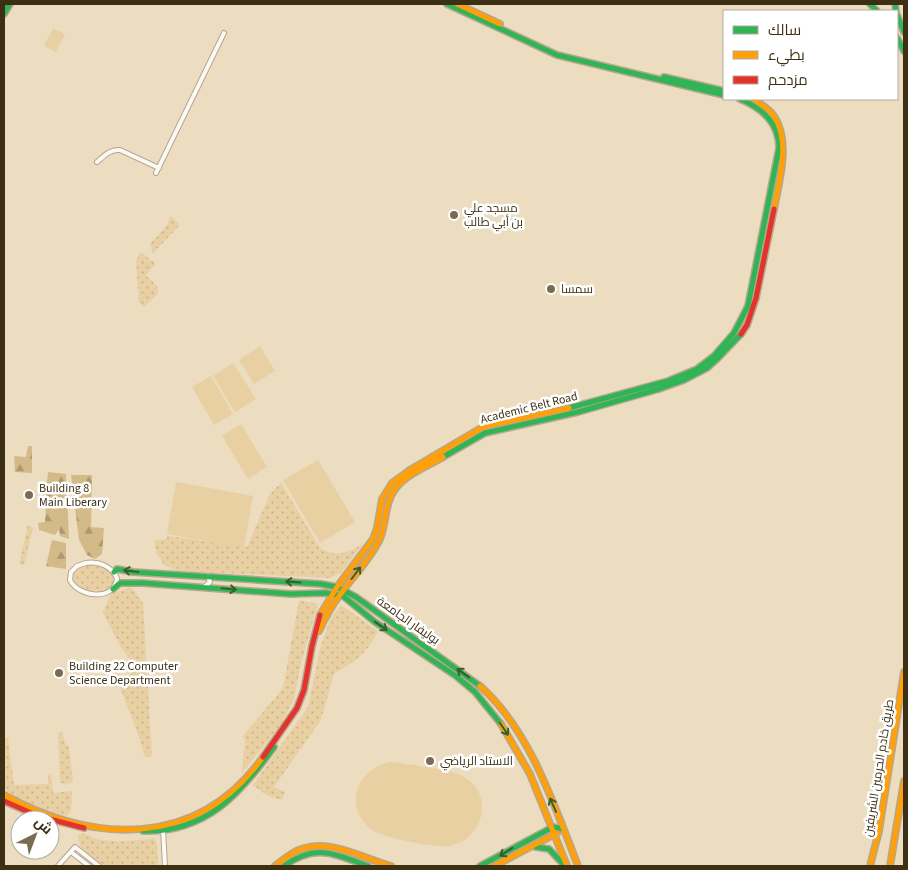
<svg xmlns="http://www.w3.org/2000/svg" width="908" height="870" viewBox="0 0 908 870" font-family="'Source Sans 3',Cairo,sans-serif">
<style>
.grass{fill:url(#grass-dots)}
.forest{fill:url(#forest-firs)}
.garden{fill:#e9d0a3}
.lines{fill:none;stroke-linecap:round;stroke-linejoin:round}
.street-casing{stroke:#b5a78e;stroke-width:6}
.fast-casing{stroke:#b5a78e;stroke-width:8}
.slow-casing{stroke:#b5a78e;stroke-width:8}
.jam-casing{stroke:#b5a78e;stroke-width:8}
.street{stroke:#fcfaf6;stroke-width:4}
.fast{stroke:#30b455;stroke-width:5}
.slow{stroke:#ff9f0a;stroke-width:5}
.jam{stroke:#e5322d;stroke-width:5}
.oneway{stroke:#385e2a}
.poi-dot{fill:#7a6c50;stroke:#fff;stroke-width:2}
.labels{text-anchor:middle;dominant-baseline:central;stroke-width:5;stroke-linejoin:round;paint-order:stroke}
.poi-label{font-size:12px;fill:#3d2f13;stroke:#fff;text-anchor:start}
.street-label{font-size:12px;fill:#3d2f13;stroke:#fff}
</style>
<defs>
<pattern id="grass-dots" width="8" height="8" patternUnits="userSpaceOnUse" patternTransform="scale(1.25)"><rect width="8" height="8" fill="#e9d0a3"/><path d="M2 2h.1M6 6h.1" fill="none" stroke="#c9b38b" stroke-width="1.8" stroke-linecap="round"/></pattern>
<pattern id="forest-firs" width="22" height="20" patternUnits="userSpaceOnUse" patternTransform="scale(1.25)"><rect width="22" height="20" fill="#d5ba89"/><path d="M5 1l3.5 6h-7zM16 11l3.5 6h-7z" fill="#ae986f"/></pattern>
</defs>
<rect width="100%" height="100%" fill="#ecdcc0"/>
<!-- grass -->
<path class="grass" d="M170,216L180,225L153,253L150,244L168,224Z
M140,253H142L156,264L146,275L157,286L158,294L144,307L139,302L136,261Z
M281,483L320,548C337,558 346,553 363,544L341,573L330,578L178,571L164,565L156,552L154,540L166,539L168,536L247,547L270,494Z
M28,525L33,528L24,565L19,564Z
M89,564C100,565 109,567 115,578L114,584C103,595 69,592 74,572L77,568Z
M131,587L143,603L152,757H145L138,734L114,671L126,679L136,667L122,649L103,613L111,594Z
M299,600L318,604L301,663L294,699L282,723L242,773L245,739L242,737L283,688Z
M341,605L378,631C367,654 354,662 334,674L321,720L274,787L285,792L282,800L268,796L253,785L308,707L320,649L330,619Z
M62,732L64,739L69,748L73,780L71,783L64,784L60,782L58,733Z
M8,738L14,785L48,784V775L51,774L53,793L72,791L71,810L67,816C46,811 20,803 4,789V739Z
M84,833C100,845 135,841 154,838L157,844L158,866H104L81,850L78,835Z"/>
<!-- forest -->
<path class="forest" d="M28,446H32V473L15,472L14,456L26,457Z
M48,472L66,474L69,539L60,536L59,529L55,535L39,530L38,523L45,522L47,481Z
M71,475H92L91,527L104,528L102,554L95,559L87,555L79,540Z
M52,540L66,543V569L46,566Z"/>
<!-- garden -->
<path class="garden" d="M53,28L65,34L56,52L44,46Z
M260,346L275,371L254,384L239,360Z
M233,363L256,399L235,412L213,376Z
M211,376L233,414L214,425L192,387Z
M241,424L267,467L248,479L222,436Z
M318,460L355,522L320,543L283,480Z
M176,482L253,496L244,548L167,534Z
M391,762L400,763C417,766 453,769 466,778C495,797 482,841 449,846C436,848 383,838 372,830C342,807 357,768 391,762Z"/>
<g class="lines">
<!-- street casing -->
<g class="street-casing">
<path id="street" d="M97,162C104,156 110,149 120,150L159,168
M156,173L224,33
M86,563C99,561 111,566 117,578C115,602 78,597 70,580L71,572L77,566Z
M204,587L210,582L208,576
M163,829L165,866
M71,852L89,866
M58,866L75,847L99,866"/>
</g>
<!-- fast casing -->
<g class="fast-casing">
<path id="fast" d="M447,4L557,55L724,95
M870,4L877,11
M895,4L896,11
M4,7L6,4
M4,14L10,4
M897,15L904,32
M897,38L904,51
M664,77L724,91
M569,408L668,381L697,369L714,356L734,333L748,306L779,148C779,123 762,108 740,99
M443,457L485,433L578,412L659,389L684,380L707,368L717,359L741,334
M114,572L117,569L133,572L321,584L337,587L356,597L480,686
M113,589L120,583H142L290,594L325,593L343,596L375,622L456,676L475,692L501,724
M143,831C206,833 240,794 274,747
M536,847L549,849L565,866
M284,866C316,843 334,854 368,866
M480,866L553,827L563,829"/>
</g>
<!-- slow casing -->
<g class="slow-casing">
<path id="slow" d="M457,4L500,24
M753,99C761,104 769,109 774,116C791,141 779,182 774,209
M320,615L337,587L373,539L377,528L382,499L392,483L410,470L483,427L569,408
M319,631C325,618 331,606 340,595C353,576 370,560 380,539C387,522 384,503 396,488C407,474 428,466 443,457
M480,686C530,730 554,805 578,866
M501,724L530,774L567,866
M4,795C94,844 198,849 263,757
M275,866C284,859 293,851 305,848C333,840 365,859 391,866
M494,866L557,833
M870,866L879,831L904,672
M890,866L904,781"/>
</g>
<!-- jam casing -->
<g class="jam-casing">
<path id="jam" d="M741,334L747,325L756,298L774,209
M263,757L297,708L304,690L312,646L320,615
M4,801L38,816L84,828"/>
</g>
<!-- street -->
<use href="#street" class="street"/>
<!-- fast -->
<use href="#fast" class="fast"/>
<!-- slow -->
<use href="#slow" class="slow"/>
<!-- jam -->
<use href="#jam" class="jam"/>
</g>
<!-- one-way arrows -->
<defs><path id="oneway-shaft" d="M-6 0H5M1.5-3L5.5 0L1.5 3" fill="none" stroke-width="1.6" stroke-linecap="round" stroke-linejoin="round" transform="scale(1.25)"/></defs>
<g class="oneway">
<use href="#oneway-shaft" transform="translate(131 571) rotate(-173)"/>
<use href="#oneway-shaft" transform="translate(356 573) rotate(-53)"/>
<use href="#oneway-shaft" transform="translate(293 582) rotate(-176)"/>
<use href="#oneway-shaft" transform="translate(229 589) rotate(5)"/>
<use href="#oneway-shaft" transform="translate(381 626) rotate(36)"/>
<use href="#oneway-shaft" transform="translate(463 673) rotate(-144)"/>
<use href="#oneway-shaft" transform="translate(504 729) rotate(56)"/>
<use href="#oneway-shaft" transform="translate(553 805) rotate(-114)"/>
<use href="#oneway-shaft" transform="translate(506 852) rotate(147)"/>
</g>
<!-- markers -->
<g class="poi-dot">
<circle cx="454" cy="215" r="5"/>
<circle cx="551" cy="289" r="5"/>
<circle cx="29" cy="495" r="5"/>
<circle cx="59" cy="673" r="5"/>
<circle cx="430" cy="761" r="5"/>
</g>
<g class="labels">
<!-- poi labels -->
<g class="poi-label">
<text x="464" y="208">مسجد علي<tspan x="464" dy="14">بن أبي طالب</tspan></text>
<text x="561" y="289">سمسا</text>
<text x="39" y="488">Building 8<tspan x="39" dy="14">Main Liberary</tspan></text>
<text x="69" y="666">Building 22 Computer<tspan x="69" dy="14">Science Department</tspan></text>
<text x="440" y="761">الاستاد الرياضي</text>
</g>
<!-- street labels -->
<g class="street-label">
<text transform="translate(529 408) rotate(-14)">Academic Belt Road</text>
<text transform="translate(408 621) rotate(35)">بوليفار الجامعة</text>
<text transform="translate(879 768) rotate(-81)">طريق خادم الحرمين الشريفين</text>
</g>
</g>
<!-- border -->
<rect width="908" height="870" fill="none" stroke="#3d2f13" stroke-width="10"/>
<!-- legend -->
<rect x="723" y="10" width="175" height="90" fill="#ffffff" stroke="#b1aca1"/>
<rect x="733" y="26" width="25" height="8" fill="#30b455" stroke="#b1aca1"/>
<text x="768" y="35" font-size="15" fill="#3d2f13">سالك</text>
<rect x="733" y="51" width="25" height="8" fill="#ff9f0a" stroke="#b1aca1"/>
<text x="768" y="60" font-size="15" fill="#3d2f13">بطيء</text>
<rect x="733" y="76" width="25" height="8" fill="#e5322d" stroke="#b1aca1"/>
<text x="768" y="85" font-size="15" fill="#3d2f13">مزدحم</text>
<!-- north arrow -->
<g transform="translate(35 835) rotate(42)"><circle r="24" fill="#ffffff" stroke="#b1aca1"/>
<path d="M0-4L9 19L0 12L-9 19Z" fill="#7a6c50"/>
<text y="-8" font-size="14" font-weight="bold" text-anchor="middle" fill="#3d2f13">ش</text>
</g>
</svg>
